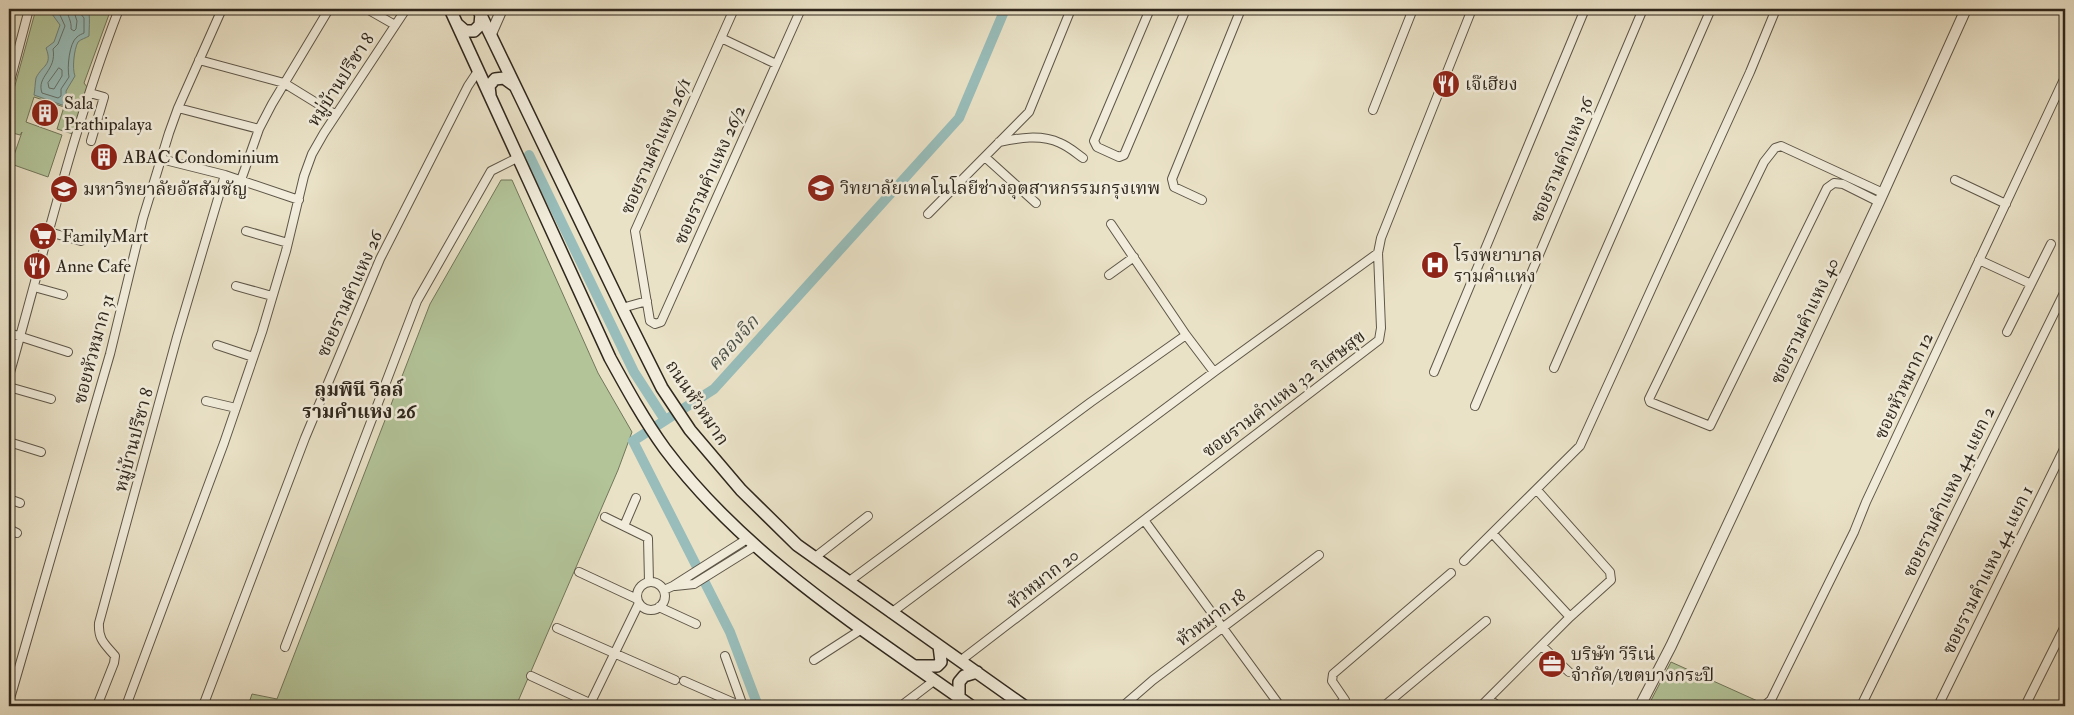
<svg xmlns="http://www.w3.org/2000/svg" width="2074" height="715" viewBox="0 0 2074 715" font-family="'IM FELL Double Pica','Noto Serif Thai',serif">
<style>
.green{fill:#b3c499;stroke:#71765b}
.water{fill:#98bdba;stroke:#6e817b}
.lines{fill:none;stroke-linecap:round;stroke-linejoin:round}
.shore{stroke:#64726c;stroke-width:1}
.canal{stroke:#98bdba;stroke-width:10}
.minor-casing{stroke:#5e5648;stroke-width:10}
.tertiary-casing{stroke:#5e5648;stroke-width:12}
.secondary-casing{stroke:#2f271d;stroke-width:14}
.minor{stroke:#f1ecdb;stroke-width:8}
.tertiary{stroke:#f1ecdb;stroke-width:10}
.secondary{stroke:#f1ecdb;stroke-width:11}
.labels{text-anchor:middle;dominant-baseline:central;stroke-width:5;stroke-linejoin:round;paint-order:stroke}
.street-label{font-size:18px;fill:#2f271d;stroke:#f1ecdb}
.poi-label{font-size:18px;fill:#2f271d;stroke:#f1ecdb;text-anchor:start}
.water-label{font-size:19px;font-style:italic;fill:#4e544c;stroke:#f1ecdb}
.neighbourhood-label{font-size:19px;font-weight:bold;fill:#2f271d;stroke:#f1ecdb}
</style>
<rect width="100%" height="100%" fill="#eae2c7"/>
<filter id="stains"><feTurbulence type="fractalNoise" baseFrequency=".004" numOctaves="4"/><feColorMatrix values="0 0 0 0 .2 0 0 0 0 .09 0 0 0 0 .02 0 0 0 .5 -.17"/></filter>
<radialGradient id="worn" r=".72"><stop offset=".6" stop-color="#630" stop-opacity="0"/><stop offset="1" stop-color="#630" stop-opacity=".3"/></radialGradient>
<!-- green -->
<path class="green" d="M36,9H111L84,83L87,87L73,134L57,129L64,107L34,97L26,122L62,135L48,177L11,164L22,132L20,135L9,132V107Z
M501,180H512L598,373L632,432L618,470L516,706H248L252,694L277,699L430,304Z
M1671,662L1762,703L1757,706H1648Z"/>
<!-- water -->
<path class="water" d="M62,9H80L89,13C90,21 89,28 89,36C86,38 81,39 78,42C74,49 72,69 75,76L66,91L67,104L65,106L34,95C35,90 35,83 36,78C42,65 53,66 46,48L54,42L60,25L52,14Z"/>
<g class="lines">
<!-- shore -->
<path class="shore" d="M61,9L60,15L65,26L58,44L53,49C57,71 36,76 42,93L58,98L61,96V89L69,77C67,68 69,43 77,37C79,35 82,34 84,33V18L80,13L79,9
M67,9C67,16 72,21 71,29L74,31L76,29L77,21L73,9
M59,68L62,70V76L54,89L49,88L48,83Z"/>
<!-- canal -->
<path class="canal" d="M529,155L634,372L665,420
M758,706L730,632L633,441L714,389L959,118L1005,9"/>
<!-- minor casing -->
<g class="minor-casing">
<path id="minor" d="M367,9L395,25
M734,9L635,231L650,321L655,324L661,322L801,9
M1150,9L1094,141L1097,147L1119,157L1124,155L1186,9
M721,38L776,64
M199,60L284,83L336,115
M9,85L29,9
M90,93L104,97L91,141
M178,108L259,129
M1373,110L1413,9
M999,142C1018,138 1041,134 1060,143C1068,146 1076,153 1083,158
M985,157L1036,203
M161,159L225,175L299,200
M241,180L259,129L272,104L329,9
M1955,180L2006,204
M1202,200L1174,187L1172,179L1241,9
M1879,202L1843,184L1834,183L1827,188L1710,426L1650,402L1649,399L1764,162L1775,148L1781,146L1883,193
M928,214L1029,112L1071,9
M1111,224L1186,335L1214,372L1378,253
M246,231L288,243
M49,232L81,241
M1979,260L2031,284
M1109,275L1134,257
M236,286L272,296
M34,287L63,295
M622,308L647,301
M2007,332L2051,244
M9,333L68,352
M217,345L253,357
M1554,368L1711,9
M1434,372L1585,9
M9,376C44,253 73,128 119,9
M9,387L51,399
M206,401L236,408
M1475,406L1643,9
M9,442L41,452
M9,499L20,503
M605,517L648,538L649,582
M1144,520L1280,706
M624,526L636,498
M9,529L17,533
M1493,534L1570,617
M814,558L868,516
M1464,561L1580,446L1750,72L1776,9
M579,572L637,599
M637 596a14 14 0 1 1 28 0a14 14 0 1 1-28 0Z
M848,582L1091,402L1186,335
M675,586L694,584L755,546
M664,590L673,586L747,539
M659,607L696,624
M891,613L1214,372
M557,628L675,680
M1542,646L1569,672
M285,647L417,301L491,171L517,158
M725,656L743,706
M814,660L862,629
M960,661L1379,340L1381,328L1378,253L1381,238L1472,9
M531,676L596,706
M684,681L741,706
M1489,699L1498,706
M9,702L110,354L143,218L169,133L178,108L222,9
M97,706L114,663L115,656C105,644 98,640 99,623L177,337L225,175
M126,706L224,443L262,332L286,251L304,176L312,154L324,133L406,9
M203,706L305,438L380,259L468,86L478,71
M589,706L639,603
M901,706L935,680
M1123,706L1153,680L1319,555
M1337,706L1345,700L1332,681L1333,674L1451,573
M1384,706L1486,621
M1481,706L1570,617L1611,580L1610,572L1537,490
M1764,706L1771,700L1854,532L1866,502L2065,77
M1861,706L2065,291
M1938,706L2065,447
M2025,706L2065,626"/>
</g>
<!-- tertiary casing -->
<g class="tertiary-casing">
<path id="tertiary" d="M491,34L502,9
M1640,706L1671,646L1879,202L1966,9"/>
</g>
<!-- secondary casing -->
<g class="secondary-casing">
<path id="secondary" d="M450,9L610,358C627,389 644,420 665,449C746,557 863,629 971,706
M478,9L625,314L662,388L690,430L741,490L797,545L1024,706
M457,24L465,31H474L480,25L481,13
M490,95L489,86L495,79L504,78L515,86
M916,666H937L941,662L939,646
M959,698V682L964,676L977,672"/>
</g>
<!-- minor -->
<use href="#minor" class="minor"/>
<!-- tertiary -->
<use href="#tertiary" class="tertiary"/>
<!-- secondary -->
<use href="#secondary" class="secondary"/>
</g>
<!-- icons -->
<defs>
<g id="restaurant-disc" transform="scale(1.4375)"><circle r="9.5" fill="#8f2418" stroke="#f1ecdb"/><path d="M-5-6h1v4h1v-4h1v4h1v-4h1v5L-1.5 .5V6h-2V.5L-5-1ZM5-6V6H3V1.5H1.5Q1.5-4 5-6Z" fill="#fff"/></g>
<g id="building-disc" transform="scale(1.4375)"><circle r="9.5" fill="#8f2418" stroke="#f1ecdb"/><path d="M-4-6H4V6H1V3H-1V6H-4ZM-2.5-4.3h1.7v1.8h-1.7ZM.8-4.3h1.7v1.8H.8ZM-2.5-1h1.7V.8h-1.7ZM.8-1h1.7V.8H.8Z" fill="#fff"/></g>
<g id="university-disc" transform="scale(1.4375)"><circle r="9.5" fill="#8f2418" stroke="#f1ecdb"/><path d="M0-5L7-2L0 1L-7-2ZM-4 1L0 2.5L4 1V4Q0 6-4 4Z" fill="#fff"/></g>
<g id="supermarket-disc" transform="scale(1.4375)"><circle r="9.5" fill="#8f2418" stroke="#f1ecdb"/><path d="M-6-5.5h2.5l.6 2H6L4.5 2H-2.5L-4.4-4H-6ZM-1.5 3.2a1.3 1.3 0 1 0 .1 0ZM3 3.2a1.3 1.3 0 1 0 .1 0Z" fill="#fff"/></g>
<g id="hospital-disc" transform="scale(1.4375)"><circle r="9.5" fill="#8f2418" stroke="#f1ecdb"/><path d="M-5-5h3v3.5h4V-5h3V5h-3V1.5h-4V5h-3Z" fill="#fff"/></g>
<g id="office-disc" transform="scale(1.4375)"><circle r="9.5" fill="#8f2418" stroke="#f1ecdb"/><path d="M-6-3h4V-5.5h4V-3h4V5H-6ZM-1-4.5V-3h2v-1.5ZM-6 0V1H6V0Z" fill="#fff"/></g>
</defs>
<g fill-rule="evenodd">
<use href="#restaurant-disc" x="1446" y="84"/>
<use href="#building-disc" x="45" y="113"/>
<use href="#building-disc" x="104" y="157"/>
<use href="#university-disc" x="821" y="188"/>
<use href="#university-disc" x="64" y="189"/>
<use href="#supermarket-disc" x="43" y="236"/>
<use href="#hospital-disc" x="1435" y="265"/>
<use href="#restaurant-disc" x="37" y="266"/>
<use href="#office-disc" x="1552" y="664"/>
</g>
<g class="labels">
<!-- street labels -->
<g class="street-label">
<text transform="translate(341 80) rotate(-57)">หมู่บ้านปรีชา 8</text>
<text transform="translate(656 146) rotate(-66)">ซอยรามคำแหง 26/1</text>
<text transform="translate(1562 160) rotate(-67)">ซอยรามคำแหง 36</text>
<text transform="translate(710 175) rotate(-66)">ซอยรามคำแหง 26/2</text>
<text transform="translate(350 294) rotate(-66)">ซอยรามคำแหง 26</text>
<text transform="translate(1805 321) rotate(-65)">ซอยรามคำแหง 40</text>
<text transform="translate(94 349) rotate(-75)">ซอยหัวหมาก 31</text>
<text transform="translate(1904 386) rotate(-65)">ซอยหัวหมาก 12</text>
<text transform="translate(1284 394) rotate(-37)">ซอยรามคำแหง 32 วิเศษสุข</text>
<text transform="translate(697 403) rotate(56)">ถนนหัวหมาก</text>
<text transform="translate(134 440) rotate(-75)">หมู่บ้านปรีชา 8</text>
<text transform="translate(1949 492) rotate(-64)">ซอยรามคำแหง 44 แยก 2</text>
<text transform="translate(1988 570) rotate(-64)">ซอยรามคำแหง 44 แยก 1</text>
<text transform="translate(1043 579) rotate(-38)">หัวหมาก 20</text>
<text transform="translate(1211 618) rotate(-37)">หัวหมาก 18</text>
</g>
<!-- poi labels -->
<g class="poi-label">
<text x="1465" y="84">เจ๊เฮียง</text>
<text x="64" y="103">Sala<tspan x="64" dy="21">Prathipalaya</tspan></text>
<text x="123" y="157">ABAC Condominium</text>
<text x="840" y="188">วิทยาลัยเทคโนโลยีช่างอุตสาหกรรมกรุงเทพ</text>
<text x="83" y="189">มหาวิทยาลัยอัสสัมชัญ</text>
<text x="62" y="236">FamilyMart</text>
<text x="1454" y="255">โรงพยาบาล<tspan x="1454" dy="21">รามคำแหง</tspan></text>
<text x="56" y="266">Anne Cafe</text>
<text x="1571" y="654">บริษัท วีริเน่<tspan x="1571" dy="21">จำกัด/เขตบางกระปิ</tspan></text>
</g>
<!-- water labels -->
<g class="water-label">
<text transform="translate(733 343) rotate(-48)">คลองจิก</text>
</g>
<!-- neighbourhood labels -->
<g class="neighbourhood-label">
<text x="359" y="390">ลุมพินี วิลล์<tspan x="359" dy="22">รามคำแหง 26</tspan></text>
</g>
</g>
<!-- margin -->
<rect width="2074" height="715" fill="none" stroke="#eae2c7" stroke-width="30"/>
<rect x="10" y="10" width="2054" height="695" fill="none" stroke="#2f271d" stroke-width="2.5"/>
<rect x="15" y="15" width="2044" height="685" fill="none" stroke="#2f271d"/>
<rect width="100%" height="100%" filter="url(#stains)"/>
<rect width="100%" height="100%" fill="url(#worn)"/>
</svg>
